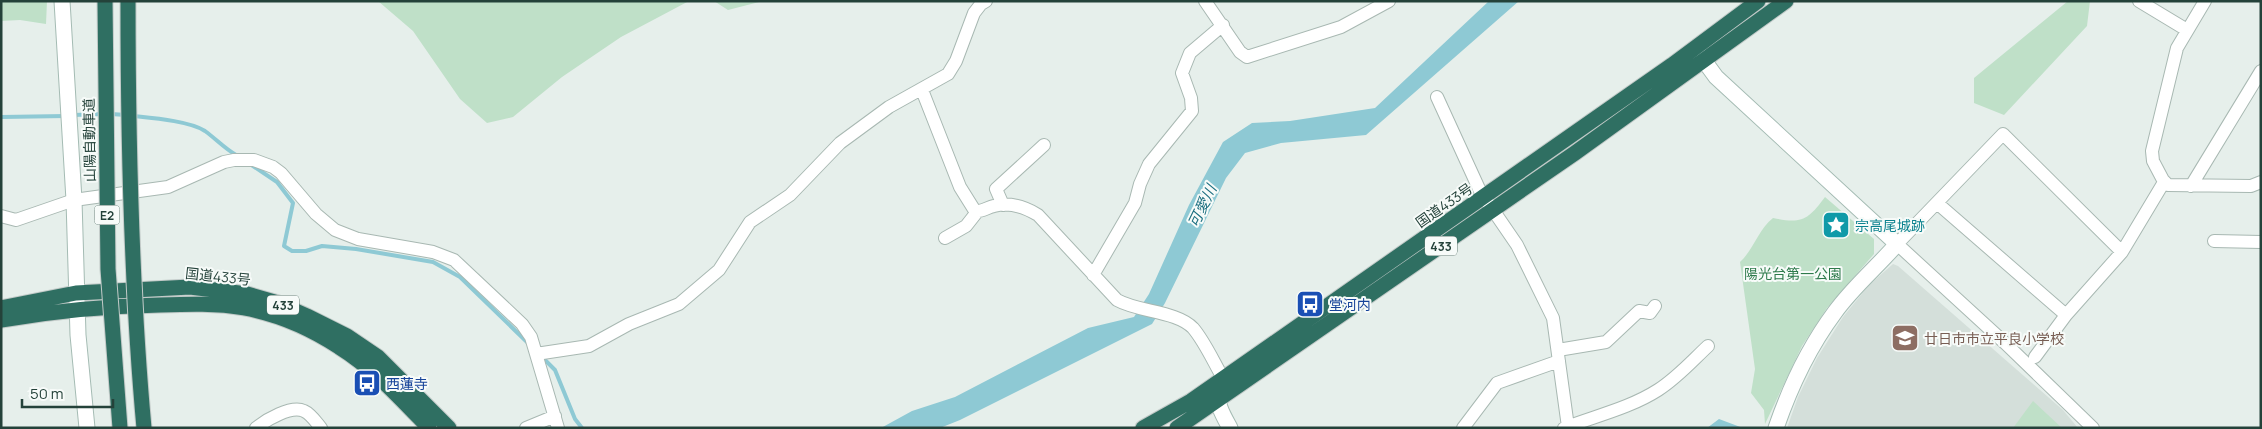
<svg xmlns="http://www.w3.org/2000/svg" width="2262" height="429" viewBox="0 0 2262 429" font-family="Manrope,'Noto Sans JP',sans-serif">
<style>
.built{fill:#d4dfda}
.green{fill:#bfe0c8}
.water{fill:#8ec9d4}
.lines{fill:none;stroke-linecap:round;stroke-linejoin:round}
.stream{stroke:#8ec9d4;stroke-width:4}
.street-casing{stroke:#a8b8b2;stroke-width:14}
.secondary-casing{stroke:#a4bbb3;stroke-width:17}
.highway-casing{stroke:#c2cac8;stroke-width:17}
.street{stroke:#fff;stroke-width:12}
.secondary{stroke:#fff;stroke-width:15}
.highway{stroke:#2f6f62;stroke-width:15}
.highway-bridge-casing{stroke:#c2cac8;stroke-width:17;stroke-linecap:butt}
.highway-bridge{stroke:#2f6f62;stroke-width:15}
.labels{text-anchor:middle;dominant-baseline:central;stroke-width:4;stroke-linejoin:round;paint-order:stroke}
.shield{fill:#f7fbf9;stroke:#637a73;stroke-width:1}
.shield-label{font-size:12px;font-weight:bold;fill:#24423a}
.street-label{font-size:14px;fill:#24423a;stroke:#f7fbf9}
.culture-label{font-size:14px;fill:#0d838f;stroke:#f7fbf9;text-anchor:start}
.park-label{font-size:14px;fill:#2d7a4b;stroke:#f7fbf9}
.transit-label{font-size:14px;fill:#164399;stroke:#f7fbf9;text-anchor:start}
.education-label{font-size:14px;fill:#785e54;stroke:#f7fbf9;text-anchor:start}
.water-label{font-size:15px;font-style:italic;fill:#1c6f80;stroke:#f7fbf9}
</style>
<rect width="100%" height="100%" fill="#e6efeb"/>
<!-- built -->
<path class="built" d="M1893,264L1898,266L2063,410L2078,428H1787L1798,397L1817,358L1843,317L1869,285Z"/>
<!-- green -->
<path class="green" d="M1,1H47L46,24L20,20L1,21Z
M378,1H689L621,37L562,77L513,117L487,123L460,99L413,31Z
M714,1H763L728,10Z
M2068,1H2090L2087,26L2004,115L1974,103V78Z
M1825,197L1874,239V254L1827,308L1802,346L1765,424L1764,410L1751,393L1755,369L1740,262C1754,249 1758,230 1773,218C1802,224 1808,220 1825,197Z
M2033,401L2062,428H2013Z"/>
<!-- water -->
<path class="water" d="M1489,1H1519L1366,135L1281,143L1245,153L1226,178L1165,303L1152,324L960,420L940,428H881L912,411L955,397L1088,328L1134,317L1149,294L1189,205L1223,142L1252,123L1290,121L1375,108Z
M1719,419L1743,428H1707Z"/>
<g class="lines">
<!-- stream -->
<path class="stream" d="M111,114L126,115
M73,115L104,114
M133,116C152,118 190,121 205,131C216,139 224,148 236,155
M1,117L66,116
M250,164L277,182L293,203L284,246L292,251H306L322,246L356,249L433,262L460,277L528,343
M542,357L555,370L575,419L582,428"/>
<!-- street casing -->
<g class="street-casing">
<path id="street" d="M1205,1L1240,52L1247,57L1341,27L1389,1
M2139,1L2187,30
M2205,1L2177,48L2152,151L2153,161L2163,180L2168,185L2251,186L2261,182
M922,90L960,187L975,211C982,212 988,207 994,206C1010,202 1025,207 1038,215L1117,300C1138,312 1177,311 1193,328C1205,342 1214,363 1223,378
M1437,97L1480,191L1517,245L1553,318L1568,427
M2191,186L2261,71
M1937,203L2066,315L2122,252L2164,182
M1003,205L996,189L1044,145
M1,216L16,220L74,200L168,187L224,162L234,160H254L273,167L281,173L316,214L335,230L358,239L433,252L454,260L522,324L531,337L558,428
M945,238L966,226L977,212
M2214,241L2261,242
M1093,275L1135,203L1140,184L1149,164L1192,111L1191,98L1182,73L1190,53L1223,25
M1558,350L1606,342L1639,311L1650,313L1655,306
M536,354L589,346L629,324L679,304L719,270L750,222L790,195L840,143L889,107L948,74L956,61L974,13L981,4L986,1
M2035,357L2066,315
M256,428C266,420 291,405 304,411C311,414 316,422 321,428
M526,428L555,416
M1463,428L1497,383L1559,361
M1564,428C1595,416 1630,408 1658,390C1677,378 1692,361 1708,346
M2093,428L2005,343L1897,244L2003,134L2122,252"/>
</g>
<!-- secondary casing -->
<g class="secondary-casing">
<path id="secondary" d="M62,1L74,200L78,335L87,428
M1697,51L1716,77L1897,244C1877,267 1853,287 1835,312C1809,347 1790,387 1776,428
M1218,390C1216,404 1223,415 1230,428"/>
</g>
<!-- highway casing -->
<g class="highway-casing">
<path id="highway" d="M1,308L76,293L190,287L247,294L278,303L307,316L347,336L378,357L449,428
M1,320C54,311 107,306 160,305C188,304 217,303 244,308C277,314 310,328 339,347C373,368 401,399 429,428
M1143,428L1191,401L1672,65L1758,1
M1177,428L1575,153L1786,1"/>
</g>
<!-- street -->
<use href="#street" class="street"/>
<!-- secondary -->
<use href="#secondary" class="secondary"/>
<!-- highway -->
<use href="#highway" class="highway"/>
<!-- highway-bridge casing -->
<g class="highway-bridge-casing">
<path id="highway-bridge" d="M105,1L108,269L120,428
M128,1C128,143 131,286 144,428"/>
</g>
<!-- highway-bridge -->
<use href="#highway-bridge" class="highway-bridge"/>
</g>
<!-- icons -->
<defs>
<g id="sight-square" transform="scale(1.4375)"><rect x="-9" y="-9" width="18" height="18" rx="4" fill="#0f9aa8" stroke="#f7fbf9"/><path d="M0-6L1.8-2.2L6-1.7L2.9 1.2L3.7 5.4L0 3.3L-3.7 5.4L-2.9 1.2L-6-1.7L-1.8-2.2Z" fill="#fff"/></g>
<g id="bus-square" transform="scale(1.4375)"><rect x="-9" y="-9" width="18" height="18" rx="4" fill="#1a4fb4" stroke="#f7fbf9"/><path d="M-5-6H5V4H4V6H2V4H-2V6H-4V4H-5ZM-3.5-4V0h7V-4ZM-3.5 1.2v1.5H-2V1.2ZM2 1.2v1.5H3.5V1.2Z" fill="#fff"/></g>
<g id="school-square" transform="scale(1.4375)"><rect x="-9" y="-9" width="18" height="18" rx="4" fill="#8d6e63" stroke="#f7fbf9"/><path d="M0-5L7-2L0 1L-7-2ZM-4 1L0 2.5L4 1V4Q0 6-4 4Z" fill="#fff"/></g>
</defs>
<g fill-rule="evenodd">
<use href="#sight-square" x="1836" y="225"/>
<use href="#bus-square" x="1310" y="304"/>
<use href="#school-square" x="1905" y="338"/>
<use href="#bus-square" x="367" y="383"/>
</g>
<g class="labels">
<!-- shield labels -->
<g class="shield">
<rect x="94.5" y="205.5" width="25" height="19" rx="4"/>
<rect x="1425" y="236.5" width="32" height="19" rx="4"/>
<rect x="267" y="295.5" width="32" height="19" rx="4"/>
</g>
<g class="shield-label">
<text x="107" y="215">E2</text>
<text x="1441" y="246">433</text>
<text x="283" y="305">433</text>
</g>
<!-- street labels -->
<g class="street-label">
<text transform="translate(89 140) rotate(-91)">山陽自動車道</text>
<text transform="translate(1444 205) rotate(-35)">国道433号</text>
<text transform="translate(218 276) rotate(6)">国道433号</text>
</g>
<!-- culture labels -->
<g class="culture-label">
<text x="1855" y="225">宗高尾城跡</text>
</g>
<!-- park labels -->
<g class="park-label">
<text x="1793" y="273">陽光台第一公園</text>
</g>
<!-- transit labels -->
<g class="transit-label">
<text x="1329" y="304">堂河内</text>
<text x="386" y="383">西蓮寺</text>
</g>
<!-- education labels -->
<g class="education-label">
<text x="1924" y="338">廿日市市立平良小学校</text>
</g>
<!-- water labels -->
<g class="water-label">
<text transform="translate(1202 206) rotate(-64)">可愛川</text>
</g>
</g>
<!-- border -->
<rect width="2262" height="429" fill="none" stroke="#24423a" stroke-width="5"/>
<!-- scale -->
<path d="M22 399v8h91v-8" fill="none" stroke="#24423a" stroke-width="2.5"/>
<text x="30" y="399" font-size="15" fill="#24423a" stroke="#f7fbf9" stroke-width="4" paint-order="stroke">50 m</text>
</svg>
